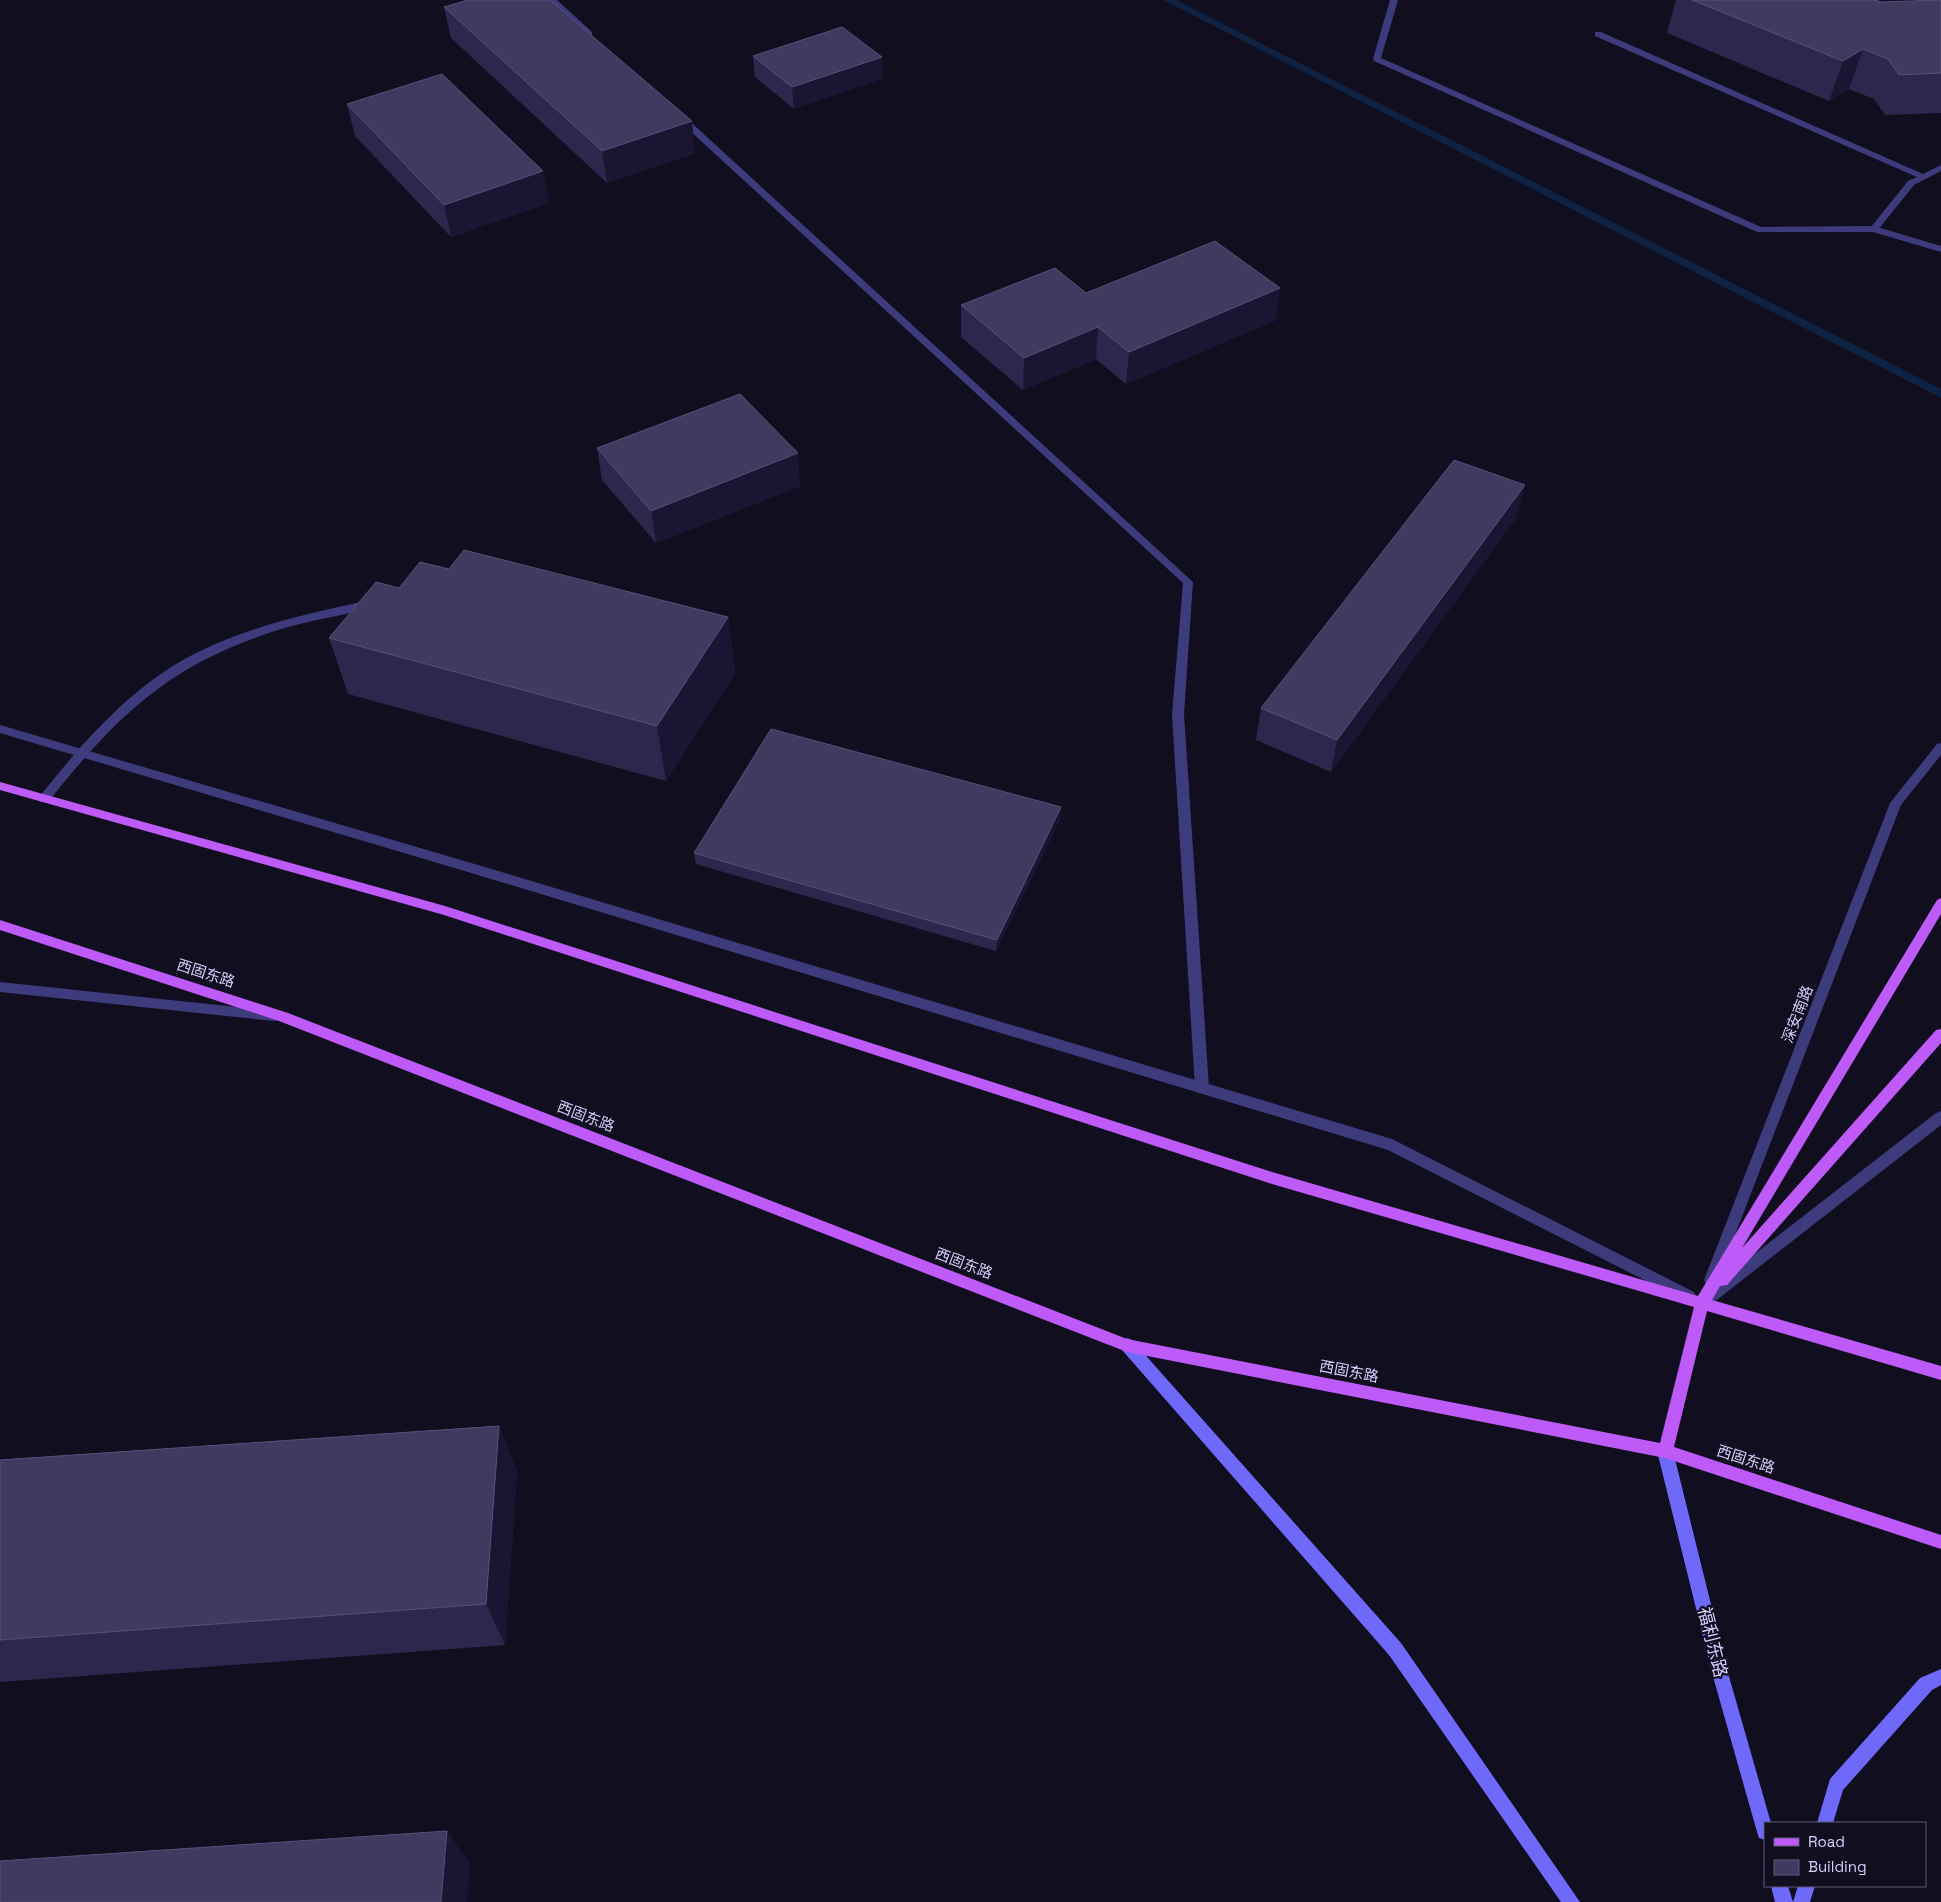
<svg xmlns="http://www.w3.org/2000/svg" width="1941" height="1902" viewBox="0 0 1941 1902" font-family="'Space Grotesk','Noto Sans SC',sans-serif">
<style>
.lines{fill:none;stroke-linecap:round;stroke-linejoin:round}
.stream{fill:#0e2243;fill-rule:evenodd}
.service{fill:#3e3b7d;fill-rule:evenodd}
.minor{fill:#3e3b7d;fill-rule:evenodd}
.secondary{fill:#6e69f9;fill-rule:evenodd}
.primary{fill:#be5af8;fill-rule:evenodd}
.wall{fill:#2e274d}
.shaded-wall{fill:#1b1533}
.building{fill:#403960;stroke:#575079}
.labels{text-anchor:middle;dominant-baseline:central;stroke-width:4.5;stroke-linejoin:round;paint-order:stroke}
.street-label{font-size:15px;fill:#d4cefd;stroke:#110e20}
.near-street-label{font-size:18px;fill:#d4cefd;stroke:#110e20}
</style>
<rect width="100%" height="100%" fill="#110e20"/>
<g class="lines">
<!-- stream -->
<path class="stream" d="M1163,0H1176L1941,389V398Z"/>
<!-- service -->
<path class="service" d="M548,0H557L592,32V36H586Z
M1595,32H1601L1923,174L1941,165V171L1914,185L1877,231H1871V227L1908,181L1917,177L1595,36Z
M678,116H684L1193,582L1184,714L1209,1088L1207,1092L1202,1093L1197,1092L1195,1088L1172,714L1183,583L678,120Z
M371,600L376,604L375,607C342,616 308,620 275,631C168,665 116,717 48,802H40L38,799L40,796C79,747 122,697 176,664C235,629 305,614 371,600Z"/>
<!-- minor -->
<path class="minor" d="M1390,0H1398L1381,58L1761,227L1874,226L1941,246V252L1873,232H1757L1374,61L1373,59Z
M0,725L468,862L1392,1139L1694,1292L1696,1296L1694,1300L1689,1302L1684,1300L1388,1150L468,872L0,733Z
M1941,743V755L1901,805L1716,1284L1936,1113L1941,1111V1125L1709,1306L1704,1308L1699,1306L1697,1302L1699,1298L1716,1284L1711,1286L1706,1284L1704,1280L1890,803L1937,744Z
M0,982L274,1011L279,1012L280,1016L279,1020L274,1021L0,992Z"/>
<!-- secondary -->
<path class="secondary" d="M1127,1338L1132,1340L1401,1643L1580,1902H1561L1389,1655L1122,1350L1120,1345L1122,1340Z
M1665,1444L1670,1446L1673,1451L1728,1673L1771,1823H1765V1840L1759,1838L1757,1832L1712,1673L1657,1451L1660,1446Z
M1941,1669V1685L1932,1690L1843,1790L1833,1823H1817L1830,1779L1920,1678Z
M1771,1886H1788L1793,1902L1798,1886H1815L1810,1902H1775Z"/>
<!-- primary -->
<path class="primary" d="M0,782L445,906L1272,1172L1698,1296L1937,900L1941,898V914L1742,1248L1936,1030L1941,1029V1043L1727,1285L1720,1286L1712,1300L1941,1366V1380L1707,1311L1674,1447L1941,1535V1549L1665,1458L1127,1352L279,1021L0,930V920L288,1013L1127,1339L1660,1443L1694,1307L1272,1184L444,915L0,790Z"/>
</g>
<!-- wall -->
<path class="wall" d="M1676,0H1876L1881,2L1916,1V0H1941V113L1885,115L1874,99L1849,89L1829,101L1667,33Z
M444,7L695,153L607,183L451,38Z
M753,56L882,57L883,78L794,109L755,77Z
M347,104L549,203L451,237L355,136Z
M1086,293L1276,320L1126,384L1096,359L1023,390L961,337V305Z
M597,448L800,486L656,543L602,480Z
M1516,518L1331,772L1256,740L1261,708Z
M449,569L728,617L735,673L666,781L348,694L329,638L399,588Z
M1061,807L1060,819L996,951L696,864L694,853Z
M499,1426L517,1471L505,1645L0,1682V1460Z"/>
<!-- shaded-wall -->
<path class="shaded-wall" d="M1863,49L1849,89L1829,101L1843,61Z
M882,57L883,78L794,109L792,87Z
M692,121L695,153L607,183L602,151Z
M543,171L549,203L451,237L444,205Z
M1280,288L1276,320L1126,384L1129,352Z
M1098,327L1096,359L1023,390L1024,358Z
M798,453L800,486L656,543L651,511Z
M1525,485L1516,518L1331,772L1337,740Z
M728,617L735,673L666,781L657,726Z
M1061,807L1060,819L996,951L997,940Z
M499,1426L517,1471L505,1645L486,1604Z
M447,1831L470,1864L467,1902H441Z"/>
<!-- building -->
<path class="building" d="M468,0H550L692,121L602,151L444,7Z
M1692,0H1876L1881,2L1941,0V73L1899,75L1888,59L1863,49L1843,61Z
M842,27L882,57L792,87L753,56Z
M442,74L543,171L444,205L347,104Z
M1215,241L1280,288L1129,352L1098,327L1024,358L961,305L1055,268L1086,293Z
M740,394L798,453L651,511L597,448Z
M1454,460L1525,485L1337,740L1261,708Z
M464,550L728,617L657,726L329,638L376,582L399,588L420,562L449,569Z
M771,729L1061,807L997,940L694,853Z
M499,1426L486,1604L0,1640V1460Z
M447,1831L441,1902H0V1861Z"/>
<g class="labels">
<!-- street labels -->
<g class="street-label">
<text transform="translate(206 973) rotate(18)">西固东路</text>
<text transform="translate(1797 1014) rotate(-69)">深安南路</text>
<text transform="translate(586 1116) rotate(21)">西固东路</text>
<text transform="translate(964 1263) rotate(21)">西固东路</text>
<text transform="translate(1349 1371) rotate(11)">西固东路</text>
<text transform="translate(1746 1459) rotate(18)">西固东路</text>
</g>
<!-- near-street labels -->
<g class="near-street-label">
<text transform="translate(1713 1642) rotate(76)">福利东路</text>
</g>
</g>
<!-- legend -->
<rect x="1764" y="1822" width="162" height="65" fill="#110e20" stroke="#5f5b78"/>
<rect x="1774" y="1838" width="25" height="8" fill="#be5af8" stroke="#5f5b78"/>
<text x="1808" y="1847" font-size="15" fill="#d4cefd">Road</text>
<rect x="1774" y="1860" width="25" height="15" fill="#403960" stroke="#5f5b78"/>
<text x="1808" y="1872" font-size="15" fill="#d4cefd">Building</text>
</svg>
